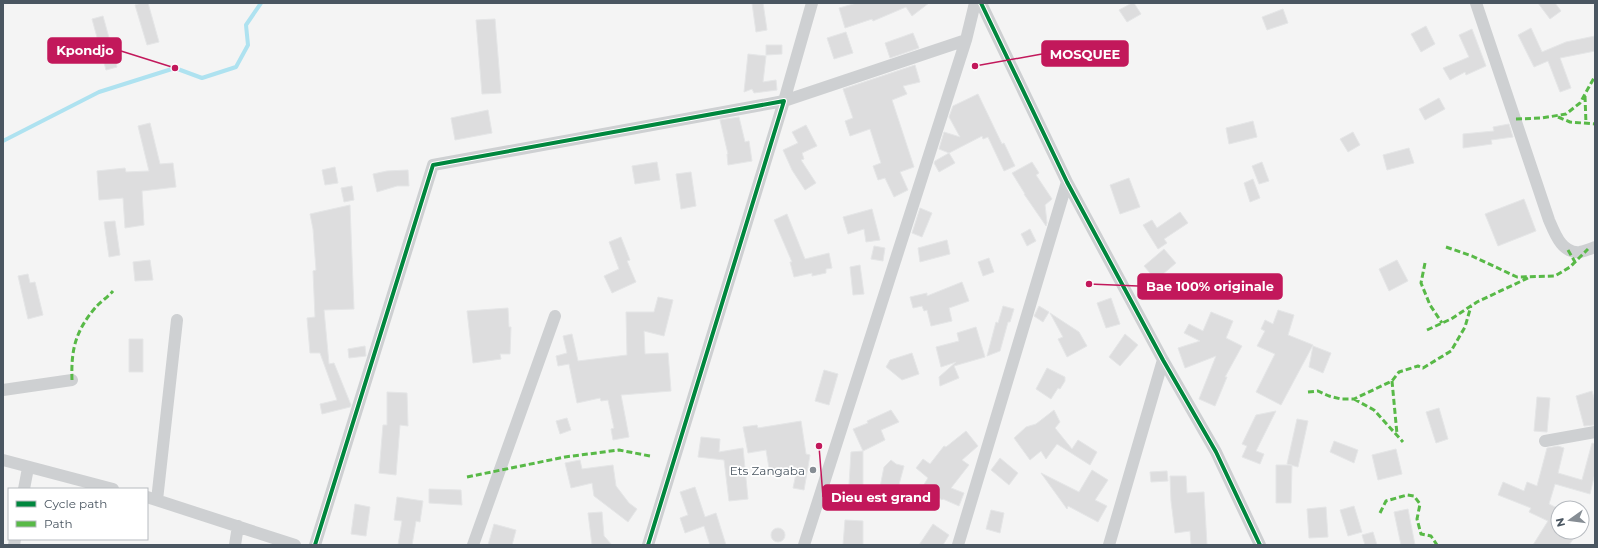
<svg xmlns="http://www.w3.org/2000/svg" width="1598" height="548" viewBox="0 0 1598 548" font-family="Montserrat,sans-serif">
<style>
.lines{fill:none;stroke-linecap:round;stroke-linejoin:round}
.stream{stroke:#aee2f0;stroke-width:4}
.building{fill:#ddddde;stroke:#e5e6e7}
.minor{stroke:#ced0d2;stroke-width:12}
.quiet{stroke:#58b947;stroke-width:3;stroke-dasharray:6 3;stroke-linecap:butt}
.cycleway-casing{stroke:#fff;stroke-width:6}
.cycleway{stroke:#00873e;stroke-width:4}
.poi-dot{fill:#868d94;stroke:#fff;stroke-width:1.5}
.labels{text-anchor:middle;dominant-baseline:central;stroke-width:3.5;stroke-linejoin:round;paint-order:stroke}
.poi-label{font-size:12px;fill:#4a5661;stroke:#fff;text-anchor:end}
.leader{fill:none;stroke:#c2185b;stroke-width:1.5}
.callout-dot{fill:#c2185b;stroke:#fff;stroke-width:1.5}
.callout{fill:#c2185b;stroke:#c2185b;stroke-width:1.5}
.callout-label{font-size:13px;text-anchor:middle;font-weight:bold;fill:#fff}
</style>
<rect width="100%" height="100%" fill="#f4f4f4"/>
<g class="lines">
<!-- stream -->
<path class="stream" d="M3,141L99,92L175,68L202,78L236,67L248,45L246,25L261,3"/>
</g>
<!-- building -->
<path class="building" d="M141,3H148L159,42L147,45L135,5Z
M752,3H763L767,30L756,32Z
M857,3H929L912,16L906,7L873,21L872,19L845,28L839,8Z
M1132,3H1134L1141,14L1127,22L1119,10Z
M1538,3H1555L1561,11L1550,19Z
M1283,9L1288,23L1267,30L1262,17Z
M103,16L117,67L106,70L92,19Z
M495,19L501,93L482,94L476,20Z
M1426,26L1435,44L1421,52L1411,34Z
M1531,28L1542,52L1566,42L1595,36V51L1560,58L1571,88L1560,92L1548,61L1534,67L1518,35Z
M1472,29L1486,66L1466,75L1465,72L1450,80L1443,68L1469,57L1459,35Z
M846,32L853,53L834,59L827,38Z
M913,33L919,48L890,58L885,43Z
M766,45H782V54L766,55Z
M748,54L766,56L763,82L776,80L777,90L754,93L752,89L744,92Z
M915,65L920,82L903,86L907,94L892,100L914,167L900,172L908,190L894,197L885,178L878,180L873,166L881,163L870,129L850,136L845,121L853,118L843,89Z
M978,94L1002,144L1004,143L1015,166L1004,171L988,137L983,139L982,136L949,153L939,149L944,132L960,137L949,117L953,106Z
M1439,98L1445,109L1425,120L1419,109Z
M488,110L492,133L455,140L451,118Z
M739,117L745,142L749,141L752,161L728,165L727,154H728L720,120Z
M1253,121L1257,137L1229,144L1226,128Z
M150,123L160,164L173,163L176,187L142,191L144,225L125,228L123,198L99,200L97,171L125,168L126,172L149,171L138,126Z
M1509,124L1513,137L1491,140L1492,144L1463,148V134L1494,131L1493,127Z
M806,125L817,146L802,153L804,159L801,160L816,183L805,190L792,170L783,150L798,143L792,132Z
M1353,132L1360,145L1348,152L1340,139Z
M1409,148L1414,163L1387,170L1383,155Z
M949,153L955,163L939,172L934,163L935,161Z
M657,162L660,180L635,184L632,166Z
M1032,162L1039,173L1036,175L1052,199L1045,205L1047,223L1046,226L1024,194H1025L1012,173Z
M1262,162L1269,181L1259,184L1252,166Z
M335,167L338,183L325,185L322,170Z
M408,170L409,186H397L377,192L373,174L387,171Z
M691,172L696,206L681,209L676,174Z
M1129,178L1140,207L1120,214L1110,185Z
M1253,179L1260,198L1250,202L1244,183Z
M352,186L354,200L344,202L341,188Z
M1524,199L1536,231L1498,246L1485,214Z
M350,205L354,309L324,310L329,364L334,363L351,405L350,407L322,414L320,404L337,400L320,353H310L307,318L315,317L313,271L316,270L313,229L310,214Z
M920,208L932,213L922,237L912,233Z
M872,209L880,240L866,242L864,229L848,234L843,217Z
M1180,212L1188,223L1164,239L1167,243L1158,249L1143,225L1152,220L1157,228Z
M787,214L805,259L829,253L832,268L826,269V273L812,276V273L794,277L790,262H792L774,220Z
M115,221L120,255L109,257L104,222Z
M1030,229L1036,241L1027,246L1021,234Z
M621,237L630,260L627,261L636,282L612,293L604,276L619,269L609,242Z
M947,240L950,254L920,262L918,248Z
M874,246L885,248L883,261L871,259Z
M1164,249L1176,263L1156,280L1144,266Z
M989,258L994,272L983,276L978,262Z
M150,260L153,280L135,281L133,262Z
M1397,260L1408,281L1389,291L1379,269Z
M860,265L864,294L853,295L850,267Z
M28,274L30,283L35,282L43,315L28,319L18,276Z
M962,282L969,301L949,308L952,321L931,326L927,310L924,311L922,306L913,308L910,297L927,293V296Z
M658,297L673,300L664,336L644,331L645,354L668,353L671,391L621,395L629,437L613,440L611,429L614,428L608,400L601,401L600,398L577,403L569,364L558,366L556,356L567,353L563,336L572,334L578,361L627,355L626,312H654Z
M1111,298L1120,324L1106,328L1097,303Z
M1003,306L1014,309L1010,322H1008L1000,351L987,356L996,322L998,323Z
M1039,306L1049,312L1043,322L1034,316Z
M508,308L509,327H511L510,354H500L501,359L473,363L467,311Z
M1278,310L1294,315L1288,335L1313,345L1281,405L1256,392L1275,354L1257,346L1265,331L1261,329L1265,320L1273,324Z
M1211,312L1233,321L1226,338L1242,346L1225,377H1227L1215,406L1199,399L1216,356L1185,368L1178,348L1200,341L1184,333L1189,324L1203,331Z
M1050,313L1079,332L1087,346L1067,357L1058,339L1063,337Z
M976,327L985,357L954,366L959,378L940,386L939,377L956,362L941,367L936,347L959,341L957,333Z
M1125,334L1138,345L1120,366L1109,357Z
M129,339H143V372H129Z
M365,346L366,356L349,358L348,349Z
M1313,346L1331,353L1323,373L1309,367Z
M912,353L919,374L902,380L886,367L890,360Z
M1047,368L1065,377V381L1060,389L1058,388L1051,399L1036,389Z
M824,370L838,374L829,405L815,401Z
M1592,391L1595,401V425L1584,426L1576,396Z
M387,392L407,393L408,426L400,425L396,475L379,473L383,425H387Z
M1537,397L1550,398L1547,432L1534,431Z
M1439,408L1448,439L1436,443L1426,412Z
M891,410L899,422L881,430L885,440L863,451L853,429L868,423L867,421Z
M1054,410L1060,422L1055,428L1072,449L1078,440L1097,452L1090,465L1057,444L1046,459L1041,451L1030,460L1014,438L1026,427L1036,424Z
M1276,411L1256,451L1264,454L1260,464L1242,457L1247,446L1242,444L1256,415Z
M567,418L571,430L560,434L556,421Z
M1297,419L1308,421L1298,467L1287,464Z
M801,421L806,454L810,455L804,490L793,488L797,469L770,474L766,450L748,453L743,427L757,425L758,428Z
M966,431L978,446L962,460L969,465L951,488L964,493L959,506L943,499L942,500L923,486L928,478L916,468L923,459L930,464L944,446L946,447Z
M701,437L720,439L719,452L743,448L748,499L729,501L724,460L698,457Z
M1334,441L1358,450L1354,463L1330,452Z
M1592,443L1595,444V473L1590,494L1555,484L1549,504L1557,508L1558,506V532H1578L1569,545H1533L1548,521L1529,512L1531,508L1498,495L1503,482L1524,491L1527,482L1537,486L1547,448L1558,446L1564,448L1558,473L1582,480Z
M1396,449L1402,474L1378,480L1372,455Z
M863,451V486L849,485L851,452Z
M1000,458L1018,473L1009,485L991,470Z
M580,460L582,469L613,465L616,486L629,503L637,509L628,522L594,496L592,483L571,488L565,463Z
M891,460L896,464L904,466L897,492L880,487L884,467Z
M1276,465H1292L1291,503H1276Z
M1092,470L1108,480L1095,500L1107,506L1098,522L1068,506L1067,509L1041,473L1079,492Z
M1167,471L1168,481L1151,482L1150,472Z
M1170,476H1186L1187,493L1204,492L1207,545H1191L1190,531L1175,533L1171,501Z
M695,487L705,517L716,513L726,545H710L704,526L685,533L680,518L688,515L680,492Z
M429,489L461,490L462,505L429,503Z
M397,497L423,501L420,522L416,521L412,545H398L402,521L394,520Z
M355,504L370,507L366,536L351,534Z
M1354,506L1362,532L1348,536L1340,510Z
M1326,507L1328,537L1309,538L1307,509Z
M1408,509L1415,545H1401L1394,512Z
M991,510L1004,513L1000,533L986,529Z
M602,512L604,536L612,545H592L588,513Z
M845,520L863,521V545H843Z
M494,524L516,530L512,545H488Z
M933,524L949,535L943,545H919Z
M771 535a7 7 0 1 1 14 0a7 7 0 1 1-14 0Z
M1373,532L1377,545H1365L1362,535Z"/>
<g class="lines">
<!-- minor -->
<path class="minor" d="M812,3L784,101L966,40
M981,3L1067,182L1163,360L1216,452L1260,545
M1476,3L1549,220C1555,234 1562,254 1580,252C1585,251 1590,249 1595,247
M3,390L72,380
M1545,441L1595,432
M3,460L113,489
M24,489L28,468
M147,497L295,545
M157,500L177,320
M14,545L15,539
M235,545L238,526
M315,545L433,165L784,101L648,545
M473,545L555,316
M804,545L966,40L975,3
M958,545L1067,182
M1109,545L1163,360"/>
<!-- quiet -->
<path class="quiet" d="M1585,96L1586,124
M1558,117L1570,122L1595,124
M1516,119L1542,118L1566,114L1580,103L1595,76
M1446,247L1472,256L1517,277L1555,276L1570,267L1588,249
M1568,250L1575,262
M1425,263L1421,283L1430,305L1442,323
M1427,330L1451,319L1477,302L1528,278
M72,380C71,350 75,332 95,308C100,302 108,297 113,291
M1392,381L1397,434
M1308,392L1318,391L1329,396L1341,399H1354L1392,381L1399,372L1418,366L1423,368L1451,351L1465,327L1471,306
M1354,399L1374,410L1403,442
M467,477L565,457L619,450L650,456
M1380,513L1386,501L1407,495L1414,496L1420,504L1417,519L1421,534L1431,536L1437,545"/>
<!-- cycleway casing -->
<g class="cycleway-casing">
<path id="cycleway" d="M981,3L1067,182L1163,360L1216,452L1260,545
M315,545L433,165L784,101L648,545"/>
</g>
<!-- cycleway -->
<use href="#cycleway" class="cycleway"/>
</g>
<!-- markers -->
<circle class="poi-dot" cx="813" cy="470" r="4"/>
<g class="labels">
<!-- poi labels -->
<g class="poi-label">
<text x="805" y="470">Ets Zangaba</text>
</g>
</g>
<!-- callouts -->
<path class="leader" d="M175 68L121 51M975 66L1042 54M1089 284L1138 286M819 446L823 497"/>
<g class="callout-dot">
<circle cx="175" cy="68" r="4"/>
<circle cx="975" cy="66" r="4"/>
<circle cx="1089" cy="284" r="4"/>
<circle cx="819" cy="446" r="4"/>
</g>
<g class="callout">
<rect x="48" y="38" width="73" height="25" rx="4"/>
<rect x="1042" y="41" width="86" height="25" rx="4"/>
<rect x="1138" y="274" width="144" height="25" rx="4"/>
<rect x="823" y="485" width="116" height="25" rx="4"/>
</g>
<g class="callout-label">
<text x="85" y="55">Kpondjo</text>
<text x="1085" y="59">MOSQUEE</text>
<text x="1210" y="291">Bae 100% originale</text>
<text x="881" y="502">Dieu est grand</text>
</g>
<!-- border -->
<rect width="1598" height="548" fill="none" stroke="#4a5661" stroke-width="8"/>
<!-- legend -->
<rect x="8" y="488" width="140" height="52" fill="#ffffff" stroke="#b7bbc0"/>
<rect x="16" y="501" width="20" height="6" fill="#00873e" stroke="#b7bbc0"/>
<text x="44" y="508" font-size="12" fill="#4a5661">Cycle path</text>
<rect x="16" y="521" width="20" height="6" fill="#58b947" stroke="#b7bbc0"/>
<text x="44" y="528" font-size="12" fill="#4a5661">Path</text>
<!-- north arrow -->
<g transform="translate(1570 520) rotate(256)"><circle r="19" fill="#ffffff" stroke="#b7bbc0"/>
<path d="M0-3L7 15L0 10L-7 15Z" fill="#868d94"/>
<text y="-6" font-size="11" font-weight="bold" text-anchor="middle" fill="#4a5661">N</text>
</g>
</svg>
